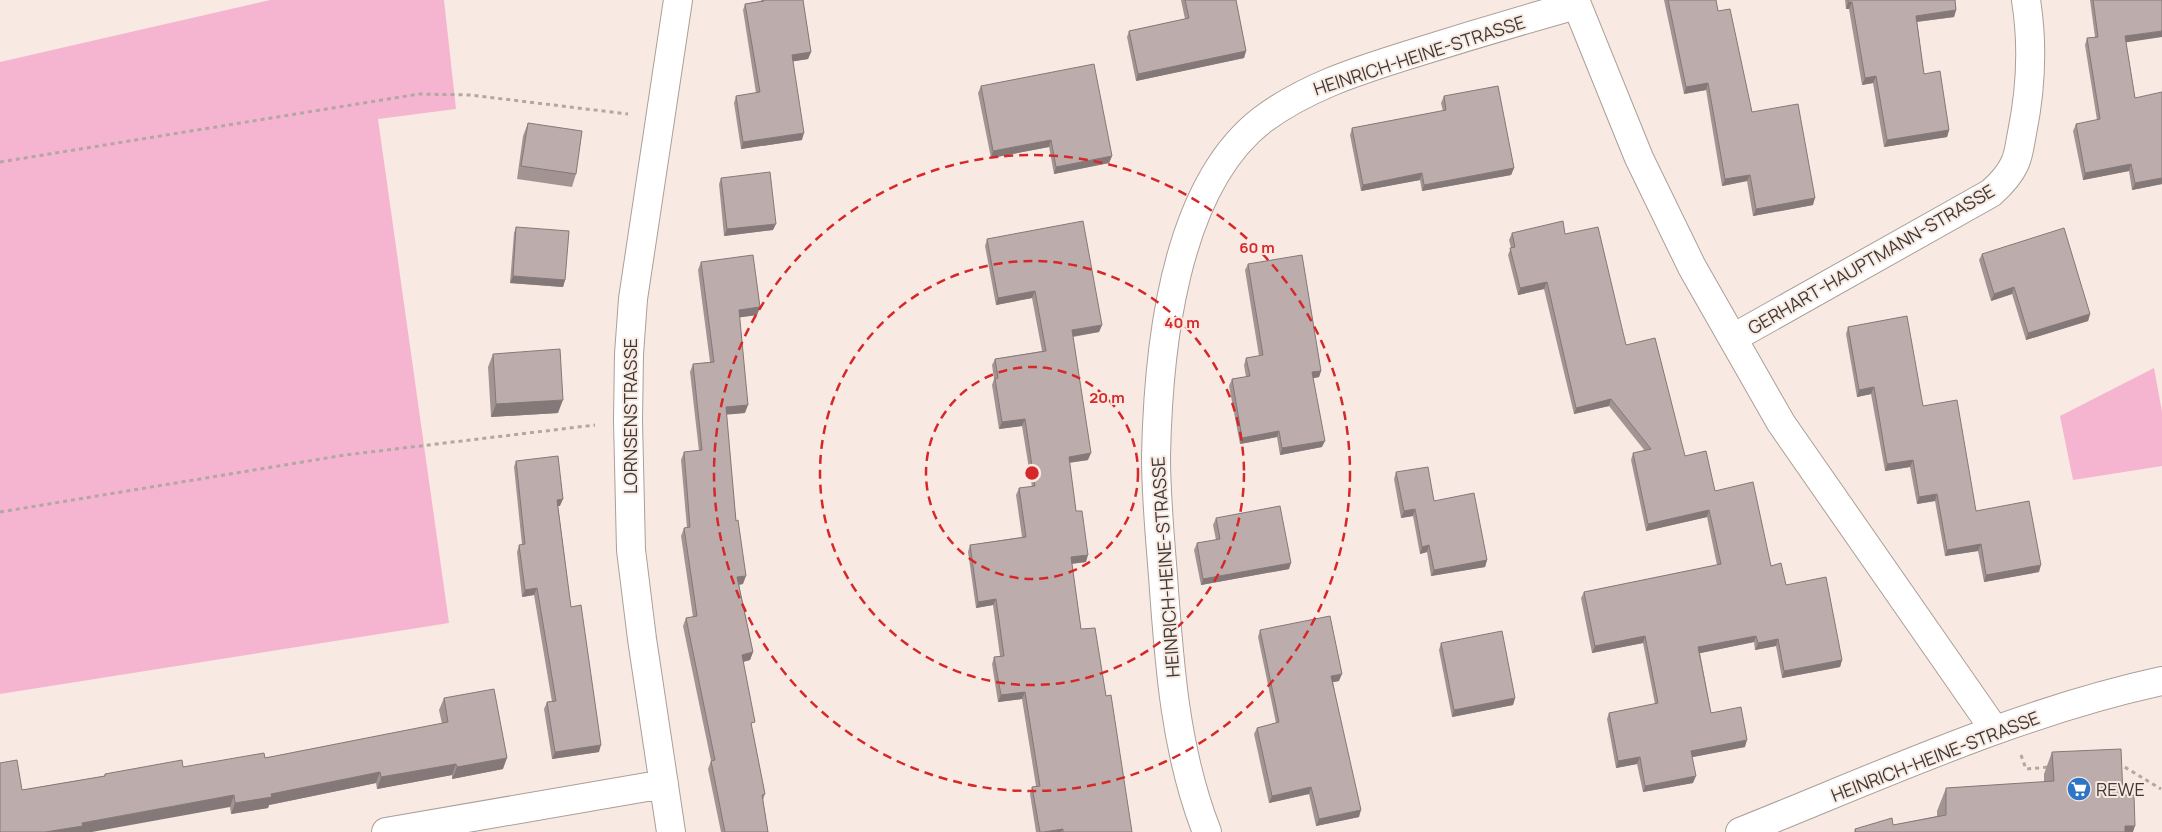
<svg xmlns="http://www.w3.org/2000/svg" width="2162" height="832" viewBox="0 0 2162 832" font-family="Manrope,sans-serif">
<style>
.green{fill:#f5b5d1}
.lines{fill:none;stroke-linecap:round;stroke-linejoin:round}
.minor-casing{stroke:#ab9f97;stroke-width:30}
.path{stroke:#b2a7a1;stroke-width:3;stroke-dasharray:4 4;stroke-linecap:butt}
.minor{stroke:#fff;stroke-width:28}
.wall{fill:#a29493}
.shaded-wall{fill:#847878}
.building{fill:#bcacab;stroke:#847878}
.ring{fill:none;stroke:#d62828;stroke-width:2.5;stroke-dasharray:9 6}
.labels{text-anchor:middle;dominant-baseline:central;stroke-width:4;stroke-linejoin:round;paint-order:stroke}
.street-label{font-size:18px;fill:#3e3935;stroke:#f8eae2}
.poi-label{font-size:18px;fill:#3e3935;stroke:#f8eae2;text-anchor:start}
.centre{fill:#d62828;stroke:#f8eae2;stroke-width:2.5}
.ring-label{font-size:15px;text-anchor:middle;font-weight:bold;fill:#d62828;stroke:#f8eae2;stroke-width:4;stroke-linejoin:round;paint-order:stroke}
</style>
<rect width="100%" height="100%" fill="#f8eae2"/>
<!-- green -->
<path class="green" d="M270,0H444L456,109L378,119L449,623L0,694V62Z
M2154,368L2162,412V466L2073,480L2060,416Z"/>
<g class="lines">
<!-- minor casing -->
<g class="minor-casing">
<path id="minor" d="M1575,0L1639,158L1692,267L1781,423L1994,729
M1733,338L1991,193C2000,185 2010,174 2015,163C2019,154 2020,143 2022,133C2031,89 2033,44 2026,0
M386,832L664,784
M671,832L642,639L631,550L628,421L629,354L633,299L678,0
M1207,832C1175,751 1169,662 1163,576C1160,537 1156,497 1156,457C1158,353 1173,189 1262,120C1305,88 1354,72 1405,56C1462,38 1519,21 1576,5
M1740,832C1878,777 2015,713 2162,681"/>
</g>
<!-- path -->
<path class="path" d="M0,162L419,94L470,95L628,114
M0,512L345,455L595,425
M2021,755L2026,769L2050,767
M2118,763L2161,789"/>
<!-- minor -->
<use href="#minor" class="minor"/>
</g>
<!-- wall -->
<path class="wall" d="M761,0H803L811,52L808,59L793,61L802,140L741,149L734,103L736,96L756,93L743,10L745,4L761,1Z
M1181,0H1236L1246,51L1244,58L1136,81L1127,37L1129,31L1185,19Z
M1664,0H1716L1718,11L1752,112L1813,205L1753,216L1747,181L1722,186L1706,90L1684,94Z
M1845,0H1955L1956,10L1954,17L1917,22L1924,74L1949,130L1947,137L1884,147L1873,83L1862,85L1849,9H1846Z
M2090,0H2162L2126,42L2135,98L2162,184L2132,190L2129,171L2083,180L2073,131L2076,124L2097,120L2085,45L2087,38L2095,37Z
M981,86L1112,156L1109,163L1054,174L1049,147L991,158L978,93Z
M1444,96L1514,168L1511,175L1422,191L1420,180L1361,191L1350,135L1352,128L1443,111L1441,103Z
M528,123L576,174L572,187L517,179L523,136Z
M721,178L773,230L724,236L719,184Z
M516,227L565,280L563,287L510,283L514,233Z
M1512,233L1565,234L1626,345L1685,456L1715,491L1842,660L1840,667L1782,678L1776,646L1755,650L1754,642L1700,653L1711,713L1745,747L1692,757L1693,783L1643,792L1637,764L1616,768L1607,719L1609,713L1655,704L1643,643L1592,653L1581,598L1584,592L1717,565L1707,517L1646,531L1631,460L1633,453L1645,451L1609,406L1574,414L1544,289L1518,295L1508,255L1511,248L1509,240Z
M987,239L1102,325L1099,332L1073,337L1088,460L1069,463L1076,511L1086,562L1072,564L1081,629L1106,696L1132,832H1036L1030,794L1032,787L1036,786L1022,699L998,702L992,664L994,657L1000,656L993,605L976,608L968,552L970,545L1022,537L1016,495L1019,488L1032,487L1022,426L999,429L992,385L994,379L992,365L995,359L1042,351L1032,298L996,305L985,246Z
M1982,254L2090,314L2088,321L2026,340L2012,294L1991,301L1979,260Z
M701,262L760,307L757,315L739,317L745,413L726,414L736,521L743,584L739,585L753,652L750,660L743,662L752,728L765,794L763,800L768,832H721L708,769L711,761L683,626L686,618L693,617L681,536L684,528H687L681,460L684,452L699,451L690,372L693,364L710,362L698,270Z
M1248,264L1321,371L1319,377L1313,378L1322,447L1280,455L1277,437L1240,444L1229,386L1232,379L1246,377L1244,365L1246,358L1259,356L1245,270Z
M1848,327L1923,406L1976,511L2039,572L1984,582L1978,551L1945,556L1935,501L1917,504L1910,467L1885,471L1871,394L1857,397L1846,334Z
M493,354L558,413L491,417L488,367Z
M516,461L560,506H558L571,607L599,752L552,759L544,709L547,702H552L534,595L522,597L517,552L519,545H522L514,467Z
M1396,472L1434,501L1487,560L1485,567L1431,576L1427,552L1420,554L1413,516L1401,518L1394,479Z
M1216,518L1289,569L1201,585L1194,550L1197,543L1216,540L1213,525Z
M1260,630L1339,681L1333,682L1359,817L1316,826L1309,794L1269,803L1254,734L1257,728L1276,723L1258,637Z
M1441,643L1515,698L1513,705L1452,717L1439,650Z
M444,698L503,769L452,779V775L377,789L376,783L269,805L268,808L231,814L230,807L22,790L104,776L105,774L183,767L265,758L442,724L439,710Z
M2052,752L2123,795L2133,832H1854L1855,829L1893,825L1937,816V811L1946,788L2044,782V774Z"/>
<!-- shaded-wall -->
<path class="shaded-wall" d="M1848,2H1852L1849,9H1846Z
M1956,10L1954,17L1914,22L1916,16Z
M2162,31V37L2122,43L2125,36Z
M1246,51L1244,58L1136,81L1138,74Z
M811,52L808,59L790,62L792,55Z
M1876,76L1873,83L1862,85L1865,78Z
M1708,83L1706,90L1684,94L1686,87Z
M1949,130L1947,137L1884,147L1887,140Z
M804,133L802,140L741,149L743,142Z
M1051,140L1049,147L991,158L993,151Z
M1112,156L1109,163L1054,174L1056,167Z
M2131,164L2129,171L2083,180L2085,173Z
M1514,168L1511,175L1422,191L1424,185Z
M1422,173L1420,180L1361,191L1363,185Z
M1750,175L1747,181L1722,186L1725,179Z
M2162,178V184L2132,190L2135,183Z
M1815,198L1813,205L1753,216L1756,209Z
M776,224L773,230L724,236L727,229Z
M513,276L565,280L563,287L510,283Z
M1547,282L1544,289L1518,295L1520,288Z
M2014,287L2012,294L1991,301L1994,294Z
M1035,291L1032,298L996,305L998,298Z
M760,307L757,315L736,318L739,310Z
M2090,314L2088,321L2026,340L2028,333Z
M1102,325L1099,332L1069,337L1072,330Z
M1321,371L1319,377L1310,379L1312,372Z
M1874,387L1871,394L1857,397L1859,390Z
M1611,399L1609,406L1574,414L1576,408Z
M563,400L558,413L491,417L496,404Z
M748,405L745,413L723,415L726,407Z
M1025,419L1022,426L999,429L1002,422Z
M1279,431L1277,437L1240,444L1242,438Z
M1325,441L1322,447L1280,455L1282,448Z
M1091,453L1088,460L1066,463L1069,457Z
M1913,460L1910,467L1885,471L1887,464Z
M1937,494L1935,501L1917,504L1919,497Z
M563,499L560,506H555L557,500Z
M1415,509L1413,516L1401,518L1404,511Z
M1709,510L1707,517L1646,531L1648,524Z
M1981,544L1978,551L1945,556L1947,550Z
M1429,545L1427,552L1420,554L1422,547Z
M1088,555L1086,562L1068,564L1071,557Z
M1487,560L1485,567L1431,576L1434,570Z
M1291,563L1289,569L1201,585L1203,579Z
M2041,565L2039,572L1984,582L1986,575Z
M746,576L743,584L734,585L737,577Z
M537,588L534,595L522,597L525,590Z
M996,599L993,605L976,608L978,602Z
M1645,636L1643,643L1592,653L1595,646Z
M1756,636L1754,642L1696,654L1698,647Z
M1778,639L1776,646L1755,650L1758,643Z
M753,652L750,660L739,663L742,655Z
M1842,660L1840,667L1782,678L1784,671Z
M1342,674L1339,681L1329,683L1331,676Z
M1025,692L1022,699L998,702L1001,695Z
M1515,698L1513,705L1452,717L1454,710Z
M1747,740L1745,747L1688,758L1691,751Z
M601,745L599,752L552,759L555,752Z
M1640,757L1637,764L1616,768L1618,761Z
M507,758L503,769L452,779L457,767Z
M456,764L452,775L377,789L381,777Z
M380,772L376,783L269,805L268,808L231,814L235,803L271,794Z
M1696,776L1693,783L1643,792L1645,786Z
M1311,787L1309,794L1269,803L1272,796Z
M234,795L230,807L92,832H45L82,823Z
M1361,810L1359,817L1316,826L1319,819Z
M2125,826H2135L2133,832H2123Z
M1063,829L1061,832H1044Z"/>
<!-- building -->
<path class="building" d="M764,0H803L811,52L792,55L804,133L743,142L736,96L760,92L745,4L764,1Z
M1185,0H1236L1246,51L1138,74L1129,31L1189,18Z
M1668,0H1716L1718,11L1730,9L1752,112L1798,104L1815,198L1756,209L1750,175L1725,179L1708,83L1686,87Z
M1848,0H1955L1956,10L1916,16L1924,74L1940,71L1949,130L1887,140L1876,76L1865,78L1852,2H1848Z
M2093,0H2162V31L2125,36L2135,98L2162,92V178L2135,183L2131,164L2085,173L2076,124L2100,119L2087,38L2098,37Z
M1094,64L1112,156L1056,167L1051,140L993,151L981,86Z
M1498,86L1514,168L1424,185L1422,173L1363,185L1352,128L1446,110L1444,96Z
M528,123L582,131L576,174L521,166Z
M770,172L776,224L727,229L721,178Z
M1083,221L1102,325L1072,330L1091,453L1069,457L1076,511H1082L1088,555L1071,557L1081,629L1095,628L1106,696L1111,695L1132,832H1063V829L1044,832H1040L1032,787L1040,786L1025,692L1001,695L994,657L1004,656L996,599L978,602L970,545L1026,537L1019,488L1035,486L1025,419L1002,422L995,379L998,378L995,359L1046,351L1035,291L998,298L987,239Z
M1563,221L1565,234L1598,227L1626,345L1655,338L1685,456L1706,451L1715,491L1753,482L1771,566L1781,563L1786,585L1826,577L1842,660L1784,671L1778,639L1758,643L1756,636L1698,647L1711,713L1741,707L1747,740L1691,751L1696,776L1645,786L1640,757L1618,761L1609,713L1658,703L1645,636L1595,646L1584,592L1721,564L1709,510L1648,524L1633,453L1651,449L1611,399L1576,408L1547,282L1520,288L1510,248L1515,247L1512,233Z
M516,227L569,231L565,280L513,276Z
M2064,228L2090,314L2028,333L2014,287L1994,294L1982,254Z
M753,255L760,307L739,310L748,405L726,407L736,521L738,520L746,576L737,577L753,652L742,655L755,722L751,723L765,794L762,795L768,832H725L711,761L715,760L686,618L697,616L684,528L690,527L684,452L702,450L693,364L714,362L701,262Z
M1302,255L1321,371L1312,372L1325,441L1282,448L1279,431L1242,438L1232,379L1250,376L1246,358L1263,355L1248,264Z
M1907,316L1923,406L1957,400L1976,511L2029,501L2041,565L1986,575L1981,544L1947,550L1937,494L1919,497L1913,460L1887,464L1874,387L1859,390L1848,327Z
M560,349L563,400L496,404L493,354Z
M558,456L563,499L557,500L571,607L581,605L601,745L555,752L547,702L556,701L537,588L525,590L519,545L525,544L516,461Z
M1428,467L1434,501L1474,493L1487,560L1434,570L1429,545L1422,547L1415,509L1404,511L1396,472Z
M1280,506L1291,563L1203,579L1197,543L1220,539L1216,518Z
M1330,616L1342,674L1331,676L1361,810L1319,819L1311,787L1272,796L1257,728L1279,722L1260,630Z
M1502,631L1515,698L1454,710L1441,643Z
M494,689L507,758L457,767L456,764L381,777L380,772L271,794L272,797L235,803L234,795L82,823L83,826L45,832H0V763L17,760L22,790L105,776V774L182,760L183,767L264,753L265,758L448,722L444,698Z
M2121,749L2123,795H2134L2135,826H2125V832H1856L1855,829L1892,818L1893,825L1946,815V788L2054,781L2052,752Z"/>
<!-- distance rings -->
<g class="ring">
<circle cx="1032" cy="473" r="106"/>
<circle cx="1032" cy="473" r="212"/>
<circle cx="1032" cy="473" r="318"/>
</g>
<!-- icons -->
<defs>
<g id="supermarket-disc" transform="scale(1.25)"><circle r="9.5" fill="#2d76c6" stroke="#f8eae2"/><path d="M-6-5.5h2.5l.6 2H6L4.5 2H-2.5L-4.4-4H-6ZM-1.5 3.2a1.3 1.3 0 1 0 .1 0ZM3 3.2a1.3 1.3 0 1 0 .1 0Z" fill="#fff"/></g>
</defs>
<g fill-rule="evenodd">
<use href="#supermarket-disc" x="2079" y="789"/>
</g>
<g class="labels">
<!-- street labels -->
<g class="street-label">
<text transform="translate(1419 55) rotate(-18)">HEINRICH-HEINE-STRASSE</text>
<text transform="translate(1871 259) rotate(-30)">GERHART-HAUPTMANN-STRASSE</text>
<text transform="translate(630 416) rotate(-90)">LORNSENSTRASSE</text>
<text transform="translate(1165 567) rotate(-94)">HEINRICH-HEINE-STRASSE</text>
<text transform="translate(1935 756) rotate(-21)">HEINRICH-HEINE-STRASSE</text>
</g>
<!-- poi labels -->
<g class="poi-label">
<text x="2096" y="789">REWE</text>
</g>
</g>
<circle cx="1032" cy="473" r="8" class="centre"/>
<g class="ring-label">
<text x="1257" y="253">60 m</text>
<text x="1182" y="328">40 m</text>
<text x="1107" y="403">20 m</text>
</g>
</svg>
